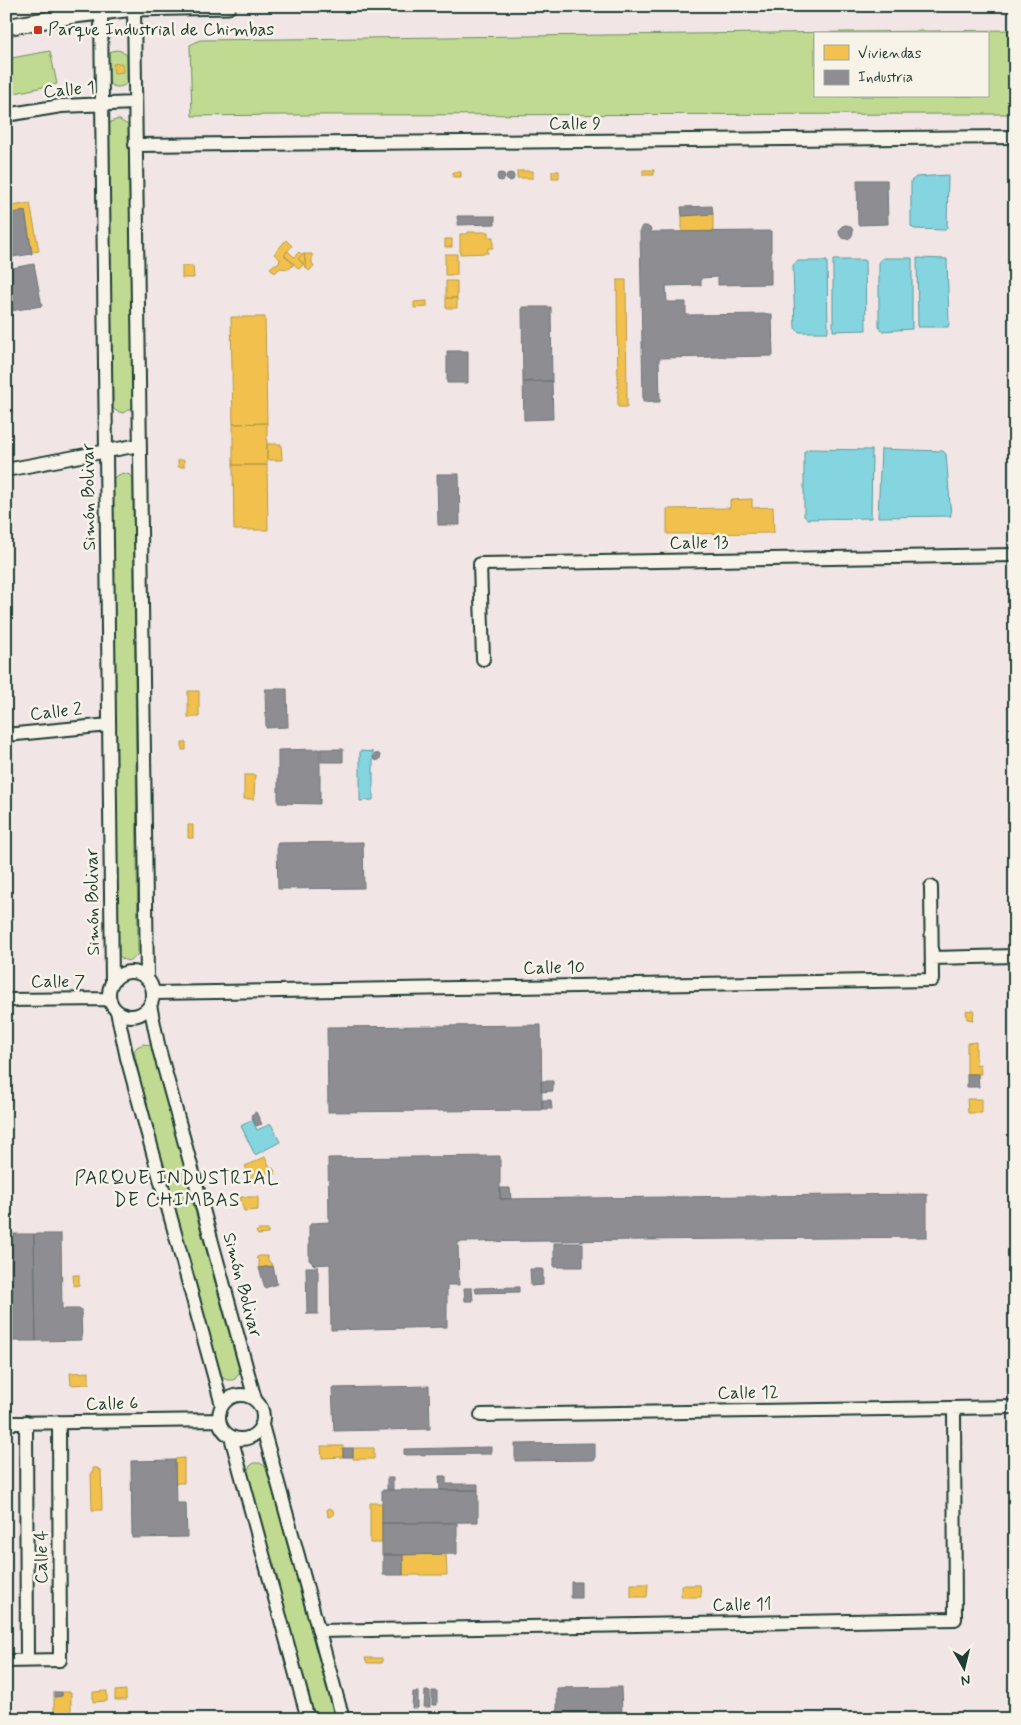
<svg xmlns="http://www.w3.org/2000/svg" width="1021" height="1725" viewBox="0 0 1021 1725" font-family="Mynerve,sans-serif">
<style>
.green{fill:#c0da91;stroke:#708c62;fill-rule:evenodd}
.water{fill:#85d5e0;stroke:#5c989b}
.homes{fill:#f2c14e;stroke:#b39946}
.industry{fill:#8d8d92;stroke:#6c7576}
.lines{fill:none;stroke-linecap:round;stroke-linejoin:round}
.minor-casing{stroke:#1f3d34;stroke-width:16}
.tertiary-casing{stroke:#1f3d34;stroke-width:19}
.minor{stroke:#f7f3e8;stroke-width:12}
.tertiary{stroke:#f7f3e8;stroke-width:15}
.poi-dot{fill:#c8321e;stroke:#f7f3e8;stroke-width:2}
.labels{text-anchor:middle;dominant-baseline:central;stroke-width:5;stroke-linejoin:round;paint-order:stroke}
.poi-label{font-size:18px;fill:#1f3d34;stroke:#f7f3e8;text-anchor:start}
.street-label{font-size:18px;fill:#1f3d34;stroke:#f7f3e8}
.neighbourhood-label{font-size:19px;letter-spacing:1px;fill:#1f3d34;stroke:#f7f3e8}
</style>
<rect width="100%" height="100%" fill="#f1e6e5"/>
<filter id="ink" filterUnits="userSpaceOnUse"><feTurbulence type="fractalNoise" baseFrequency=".02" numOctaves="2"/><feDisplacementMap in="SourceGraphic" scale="10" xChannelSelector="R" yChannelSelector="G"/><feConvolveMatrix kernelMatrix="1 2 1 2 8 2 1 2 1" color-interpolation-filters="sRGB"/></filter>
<g filter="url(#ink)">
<!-- green -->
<path class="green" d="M1015,30V114L283,115L192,116L190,45L200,40ZM815,34H987V96H815Z
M117,50L121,51L127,55V83C121,89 113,88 107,82V56L112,51Z
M50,51L57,84L6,95V59Z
M118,119L128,125L133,407L123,413L116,411L113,408L108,127L111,122Z
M123,473L130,475L133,478L138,953C133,963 124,963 118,954L113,479L116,476Z
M143,1044L150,1045L154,1048L193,1203L240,1373L234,1380H227L220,1376L142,1088L134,1051L137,1047Z
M254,1463H260L266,1467L335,1719H314L246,1472L250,1466Z"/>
<!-- water -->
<path class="water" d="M948,175L947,228L945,230L914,229L911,226V181L916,177Z
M883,258H912V329L882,331L879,327V261Z
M917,258L947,259L949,324L948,327H918Z
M833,260H865L866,330L833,331Z
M798,261H827L828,332H799L795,328L793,265Z
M808,449L872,450L871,518L807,519L804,516V452Z
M881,449L943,451L946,454L951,516L878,517Z
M360,751L373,752V800L360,801Z
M252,1120L257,1130L271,1124L280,1142L255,1155L241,1126Z"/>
<!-- homes -->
<path class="homes" d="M122,63L123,72L114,73L113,64Z
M643,170H654V175H643Z
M517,171H533V178H517Z
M552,171H559V178H552Z
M453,172H461V177H453Z
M30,203L39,251L32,252L25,211L6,214V207Z
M713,214V231L682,232V216Z
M468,232H488V237H493V248H488V253L460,254V234H468Z
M445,239H452V247H445Z
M286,240L292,246L284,255L294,264L289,269L280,268L275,273L270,268L275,264H279L280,259L274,254Z
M288,251L294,257L299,252L302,255L298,259L304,264L299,269L284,255Z
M303,254H304L306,267L298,259Z
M304,254H312V263L314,266L309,271L306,268Z
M445,254H457V275H445Z
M182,266H193L194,278H182Z
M617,280H626L627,407H618Z
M446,281H457V298H446Z
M446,298H457V308H446Z
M427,301V307L414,308V302Z
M231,317H265L267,423L233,424Z
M267,423V465H233V424Z
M267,444H281L282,460H267Z
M178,460H184V467H178Z
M233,465H267L268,530H234Z
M752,499V508L773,507L774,533L667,534V509L730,508V500Z
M188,691H199V717H188Z
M182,742H186V750H182Z
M244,775H255L254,799H244Z
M188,825H193V838H188Z
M974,1010L973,1020L967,1019L966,1011Z
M976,1042V1065L980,1064L981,1074H967V1043Z
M967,1099H982V1113H968Z
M265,1157L271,1169L273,1168L276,1174L265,1179L263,1174L251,1179L245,1166Z
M240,1197H258V1210L244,1211Z
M258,1230H268V1234L258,1235L256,1232Z
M259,1256H268V1260L273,1266L259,1268V1261L256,1258Z
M73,1275H79V1285L74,1286Z
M89,1372V1384L71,1385L70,1373Z
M321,1446H343V1457L322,1458Z
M353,1448H374V1459H353Z
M184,1458V1483H175V1459Z
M93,1468H98V1470H101L102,1510H92L91,1472H93Z
M370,1503H382V1543H370Z
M330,1508L333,1510L334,1515L328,1517L327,1509Z
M446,1554L447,1575H403V1555Z
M631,1584H648L647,1597H631Z
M681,1585H700L701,1597H681Z
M365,1658H382V1663H367Z
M126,1690V1700H115V1691Z
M107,1691V1701L93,1702V1692Z
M62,1692H71V1713H54V1697L62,1696Z"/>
<!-- industry -->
<path class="industry" d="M506 177a4 4 0 1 1 8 0a4 4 0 1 1-8 0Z
M497 177a4 4 0 1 1 8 0a4 4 0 1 1-8 0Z
M857,180H887L888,224L858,225Z
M712,206L713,214L682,216L681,207Z
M25,211L32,254L6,258V214Z
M457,216H495V224L458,225Z
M839 232a7 7 0 1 1 14 0a7 7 0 1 1-14 0Z
M642,226H647L651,229L650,232L771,231V284L718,285V277L701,278V285L666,286L667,302H686V315L772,314L773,356L659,358L660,402H643L640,230Z
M34,264L42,306L10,311L6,290V269Z
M522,307H551L552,381L523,382Z
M447,351H468V383H447Z
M552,381L553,419L524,420L523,382Z
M437,474H459L460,525H438Z
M265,689H287L288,727L266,728Z
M320,749V804L278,803V750Z
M321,749H343V762H321Z
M373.5 757a3.5 3.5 0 1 1 7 0a3.5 3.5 0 1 1-7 0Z
M363,842L364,888L278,889L277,843Z
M541,1025L542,1110L328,1112L327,1027Z
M967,1074H978L979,1087H967Z
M541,1081H553V1091L541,1092Z
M542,1100H551L552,1109H542Z
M256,1112L262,1124L256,1126L251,1115Z
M500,1156V1199L927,1194V1237L458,1242L459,1285H447V1327L331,1330L330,1264L314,1265L309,1260V1226L312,1223L329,1222L328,1158Z
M500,1188H510L511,1199H500Z
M6,1234H34L36,1341H6Z
M34,1234H61L62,1309H81L82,1340L36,1341Z
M554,1243H583V1267H554Z
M273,1266L277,1284L265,1288L259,1268Z
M306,1267H318V1314H307Z
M530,1269H543V1285L531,1286Z
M519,1287V1292L476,1293L475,1288Z
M464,1288H472L473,1301H465Z
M429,1386L430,1429L334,1431L332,1388Z
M595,1443V1460L515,1461V1444Z
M491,1447V1454L404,1455V1449Z
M343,1448H353V1457H343Z
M175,1460L176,1503H186L187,1537L132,1538L131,1461Z
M439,1476H446V1484H478V1490H440Z
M387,1478H393V1490H387Z
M382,1490H478V1522L382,1523Z
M382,1523H457V1554L382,1555Z
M383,1555H403V1575H383Z
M571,1582H581V1598H571Z
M621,1687L622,1713L557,1714V1688Z
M425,1691H430V1707H424Z
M432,1691H437V1705H432Z
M54,1692H62V1696L54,1697Z
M413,1692H418V1708H412Z
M622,1713V1719H557V1714Z"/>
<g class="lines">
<!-- minor casing -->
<g class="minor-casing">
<path id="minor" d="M134,8L147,977
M101,12L112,982
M6,115L61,106L135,103
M135,145L1015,137
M6,470L139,445
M483,659L480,564L1015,555
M6,735L109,725
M932,958L1015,956
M109 994a22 22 0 1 1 44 0a22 22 0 1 1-44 0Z
M154,993L932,980L931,887
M6,1000L109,999
M150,1005L159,1049L255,1399
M117,1011L127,1058L222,1405
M219 1417a22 22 0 1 1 44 0a22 22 0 1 1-44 0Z
M481,1415L1015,1407
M26,1422L27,1660
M6,1423L219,1420
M262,1425L343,1719
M231,1437L308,1719
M319,1631L955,1619L954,1408
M6,1661L60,1660L59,1422"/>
</g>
<!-- tertiary casing -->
<g class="tertiary-casing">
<path id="tertiary" d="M6,27L74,15L134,8L228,6"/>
</g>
<!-- minor -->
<use href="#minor" class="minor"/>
<!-- tertiary -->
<use href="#tertiary" class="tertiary"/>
</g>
</g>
<!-- markers -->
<rect class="poi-dot" x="33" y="25" width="10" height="10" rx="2.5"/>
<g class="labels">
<!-- poi labels -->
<g class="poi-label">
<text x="48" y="30">Parque Industrial de Chimbas</text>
</g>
<!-- street labels -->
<g class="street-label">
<text transform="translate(69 90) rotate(-5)">Calle 1</text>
<text x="575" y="124">Calle 9</text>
<text transform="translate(89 497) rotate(-91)">Simón Bolivar</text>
<text transform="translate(699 543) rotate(-1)">Calle 13</text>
<text transform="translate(56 712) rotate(-6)">Calle 2</text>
<text transform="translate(93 902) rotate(-91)">Simón Bolivar</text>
<text transform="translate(554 968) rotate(-1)">Calle 10</text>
<text x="58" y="982">Calle 7</text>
<text transform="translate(242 1285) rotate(75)">Simón Bolivar</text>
<text transform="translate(748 1393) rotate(-1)">Calle 12</text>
<text transform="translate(112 1404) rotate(-1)">Calle 6</text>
<text transform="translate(42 1557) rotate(-90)">Calle 4</text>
<text transform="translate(742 1605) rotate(-1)">Calle 11</text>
</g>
<!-- neighbourhood labels -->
<g class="neighbourhood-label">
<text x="177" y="1178">PARQUE INDUSTRIAL<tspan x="177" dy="22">DE CHIMBAS</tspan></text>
</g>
</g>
<!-- margin -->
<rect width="1021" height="1725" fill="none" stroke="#f7f3e8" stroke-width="25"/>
<rect x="12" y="12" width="996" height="1700" fill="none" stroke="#1f3d34" stroke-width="2" filter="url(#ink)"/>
<!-- legend -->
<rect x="814" y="32" width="175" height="65" fill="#f7f3e8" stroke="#a1aaa0"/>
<rect x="824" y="45" width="25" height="15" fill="#f2c14e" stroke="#a1aaa0"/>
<text x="858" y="58" font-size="15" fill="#1f3d34">Viviendas</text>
<rect x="824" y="70" width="25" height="15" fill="#8d8d92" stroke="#a1aaa0"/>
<text x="858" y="82" font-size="15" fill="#1f3d34">Industria</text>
<!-- north arrow -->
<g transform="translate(964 1668) rotate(172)" stroke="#f7f3e8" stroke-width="4" paint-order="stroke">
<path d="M0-4L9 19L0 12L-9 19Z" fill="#1f3d34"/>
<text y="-8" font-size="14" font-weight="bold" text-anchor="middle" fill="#1f3d34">N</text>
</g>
</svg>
